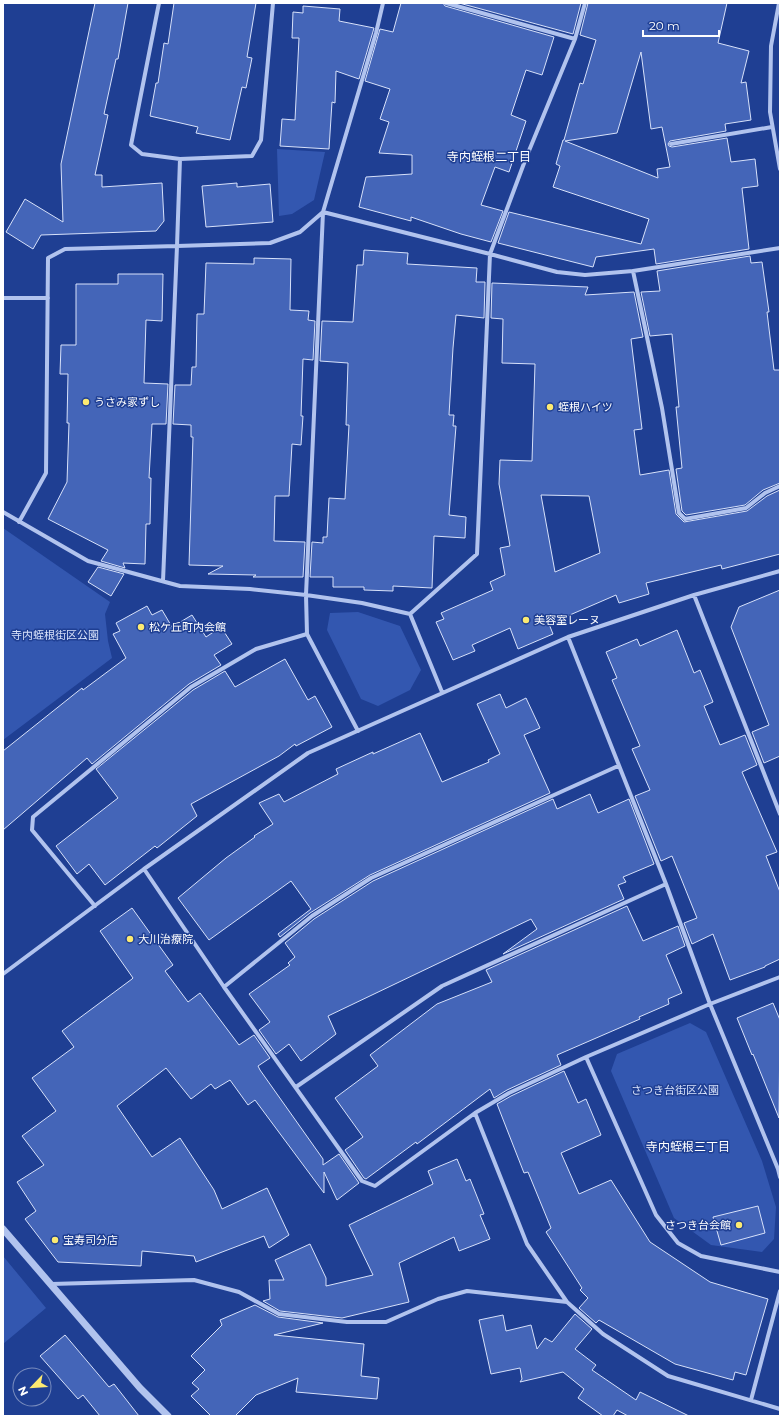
<svg xmlns="http://www.w3.org/2000/svg" width="783" height="1419" viewBox="0 0 783 1419" font-family="Montserrat,'Noto Sans JP',sans-serif">
<style>
.green{fill:#3357b0}
.building{fill:#4465b8;stroke:#d7e1fa;fill-rule:evenodd}
.lines{fill:none;stroke-linecap:round;stroke-linejoin:round}
.minor{stroke:#b1c3ee;stroke-width:4}
.tertiary{stroke:#b1c3ee;stroke-width:7}
.poi-dot{fill:#fcea71;stroke:#1f3f93;stroke-width:1.5}
.labels{text-anchor:middle;dominant-baseline:central;stroke-width:3;stroke-linejoin:round;paint-order:stroke}
.poi-label{font-size:11px;fill:#fff;stroke:#1f3f93;text-anchor:start}
.park-label{font-size:11px;fill:#d7e1fa;stroke:#1f3f93}
.neighbourhood-label{font-size:12px;fill:#fff;stroke:#1f3f93}
</style>
<rect width="100%" height="100%" fill="#1f3f93"/>
<!-- green -->
<path class="green" d="M277,149L325,152L314,200L292,214L279,216Z
M3,528L110,602L105,614L108,641L112,658L3,740Z
M358,612L400,626L421,670L410,690L378,706L361,699L327,630L330,613Z
M690,1023L706,1032L762,1161L776,1207L774,1239L762,1252L711,1245L674,1218L611,1071L617,1054Z
M3,1256L46,1308L3,1344Z"/>
<!-- building -->
<path class="building" d="M95,3H128L118,59H116L104,114L108,115L95,175H102V187L162,183L164,221L156,231L41,235L33,249L6,232L25,199L63,222L61,164Z
M174,3H256L247,57L252,58L246,88L242,87L230,140L196,133L198,127L150,116L156,83H158L164,43L168,44Z
M401,3H443L445,6L554,37L542,75L526,70L511,115L526,121L509,172L495,167L481,205L503,211L491,242L461,234L411,217V221L359,207L366,177L412,174V155L379,153L389,122L380,119L390,89L365,81L380,29L393,32Z
M459,3H581L573,34Z
M588,3H727L718,43L749,51L741,83L746,82L751,120L725,124L726,131L670,141L668,144L669,146L672,147L727,138L731,162L755,159L758,186L742,188L749,249L656,264L654,249L596,257L593,267L498,243L509,212L641,244L649,219L553,187L560,166L556,164L563,140H564L580,83L583,84L596,40L580,35ZM641,52L651,129L662,127L670,167L657,169L658,178L565,141L617,133Z
M303,6L340,9L339,21L374,28L359,79L336,71L335,103L332,102L329,149L280,146L282,119L295,120L299,38H292L293,12L303,13Z
M237,183V187L270,184L273,222L206,227L202,186Z
M364,250L408,253L407,264L477,268L476,282H485L484,318L456,315L453,348L449,415H454L453,426H456L449,515L466,517L465,538L434,536L432,588L393,586V591L364,590V587H333V577H310L312,542L323,543V537H327L329,498L345,499L349,425H346L348,363L320,361L322,321L353,322L357,265H363Z
M750,256L751,263L762,262L769,312H767L774,370H780V483L763,490L745,505L686,515L682,511L676,469L682,468L676,407H679L672,334L650,336L641,292L660,291L657,271Z
M254,258L291,259L290,310L309,311L308,320L315,321L313,360L303,359L301,416H303L301,445L292,444L289,496H275L274,541L305,542L303,577H253L256,575L208,574L223,566L189,565L193,437H191V425L173,424L175,385H191L192,367H196L197,314H204L206,263L254,264Z
M118,274H163L162,321L146,320L144,383L168,384L166,424H152L149,478H151L150,524H146L145,564L123,563L125,568L101,561L108,550L48,519L67,482L69,423H67L68,374H60L61,345H76V284H118Z
M492,283L588,287L585,295L634,292L643,337L631,339L642,429L634,430L640,475L669,470L676,514L684,522L747,511L767,496L780,490V554L722,569L721,565L646,583L649,594L619,603L616,595L549,624L553,634L518,649L510,628L472,645L475,651L453,660L436,622L444,619L441,613L493,590L490,582L505,575L500,548L510,546L499,484L500,460L532,461L535,364L502,363L503,319L491,318ZM541,495L589,496L600,553L555,572Z
M98,567L124,574L111,596L88,582Z
M780,590V756L764,763L752,732L769,725L731,627L739,607Z
M147,606L152,615L162,610L172,627L192,615L206,637L221,627L232,644L214,655L221,665L189,684L92,764L87,758L3,830V751L82,688L83,690L126,658L113,634L120,631L116,623Z
M677,630L694,673L700,670L713,702L704,706L720,745L745,735L757,765L742,772L777,852L766,856L780,892V959L765,966V967L730,980L713,934L692,944L684,923L697,918L672,856L661,861L635,796L650,790L632,749L640,746L612,680L617,678L606,652L637,639L640,646Z
M285,659L308,700L315,696L332,727L296,746L295,744L279,756L191,804L197,816L157,848L155,846L105,885L89,864L77,874L56,846L118,798L96,769L193,690L225,671L235,687Z
M500,694L506,708L526,698L540,728L524,735L550,793L370,875L310,913L280,937L278,934L311,909L291,881L209,940L178,898L226,858L255,837L254,836L273,824L259,803L279,794L284,802L338,774L336,769L373,752V754L420,733L442,782L489,762L488,760L500,754L477,704Z
M590,794L598,813L629,799L654,864L623,877L626,882L618,885L624,899L503,954L537,929L531,919L328,1016L336,1034L301,1061L289,1044L276,1054L259,1030L270,1022L249,994L290,965L288,963L295,957L285,943L314,919L373,881L553,799L557,809Z
M627,906L643,941L678,926L685,946L666,955L682,993L668,999L669,1004L639,1017L640,1019L557,1055L561,1065L507,1090L494,1098L490,1089L417,1144L416,1142L366,1179L364,1178L345,1150L363,1137L335,1098L378,1066L370,1055L437,1004L492,982L486,970Z
M132,908L173,965L165,971L188,1002L200,993L239,1045L254,1035L270,1058L258,1066L260,1070L323,1159V1165L339,1154L359,1183L337,1200L324,1172V1193L255,1100L248,1105L230,1080L215,1089L211,1084L191,1099L166,1068L117,1106L152,1157L180,1138L214,1190L222,1209L267,1188L289,1235L269,1248L264,1236L196,1262L194,1256L142,1251L141,1266L58,1262L25,1219L36,1211L17,1182L44,1165L22,1136L56,1111L32,1078L74,1047L62,1031L132,979L133,978L100,931Z
M773,1003L780,1020L779,1118L753,1054L752,1055L737,1018Z
M564,1071L578,1103L586,1099L601,1135L561,1153L579,1194L611,1180L650,1242L710,1282L768,1299L746,1375L735,1372L733,1380L675,1364L599,1320L596,1323L579,1308L588,1298L580,1290L582,1288L546,1232L551,1228L528,1172L524,1173L497,1104L511,1096Z
M457,1159L466,1181L470,1179L484,1214L480,1215L490,1239L459,1251L454,1237L399,1263L409,1302L342,1318L280,1311L263,1301L270,1299L269,1280H284L275,1260L310,1244L326,1278V1286L373,1275L349,1225L433,1184L428,1171Z
M758,1206L765,1233L721,1245L713,1217Z
M255,1305L278,1317L323,1323L274,1335L364,1344L361,1376L379,1378L377,1399L296,1392L298,1378L256,1395L235,1416H211L191,1396L199,1389L192,1383L205,1370L191,1356L222,1325L220,1320Z
M575,1314L592,1329L575,1349L596,1365L592,1370L636,1400L640,1392L689,1416H628L617,1410L613,1416H603L578,1398L584,1389L563,1372L520,1382L522,1379L520,1368L491,1374L479,1320L503,1315L506,1331L531,1325L537,1349L545,1338L552,1342Z
M65,1335L109,1387L114,1384L139,1416H100L83,1395L78,1399L40,1356Z"/>
<g class="lines">
<!-- minor -->
<path class="minor" d="M159,3L131,145L142,154L180,159L252,156L261,140L273,3
M446,3L575,39
M779,3L771,46L770,112L780,169
M671,144L772,127
M180,159L177,246L270,243L300,232L323,212
M323,212L490,254L557,272L585,275L633,271L780,248
M633,271L662,408L679,513L685,519L746,508L765,493L780,486
M3,298H48
M3,512L88,561L180,586L250,589L306,595L362,603L410,614
M19,522L46,473L48,258L65,249L177,246L163,581
M694,595L780,814
M410,614L477,554L490,254L526,158L575,39L585,3
M410,614L442,692
M307,634L306,595L323,212L376,33L383,3
M568,637L666,884L710,1004L778,1169L780,1177
M144,869L224,987L362,1181L375,1186L475,1113L509,1093L586,1057L710,1004L780,977
M95,906L32,830L33,817L191,687L256,649L307,634L358,731
M3,974L144,869L308,753L568,637L694,595L780,571
M224,987L312,916L371,878L618,766
M586,1057L656,1215L678,1243L701,1256L780,1272
M296,1087L442,986L666,884
M475,1113L527,1244L567,1302L603,1334L668,1376L780,1409
M51,1284L194,1280L239,1292L279,1314L347,1322H386L438,1299L467,1291L567,1302
M751,1400L780,1291"/>
<!-- tertiary -->
<path class="tertiary" d="M3,1229L140,1388L168,1416"/>
</g>
<!-- markers -->
<g class="poi-dot">
<circle cx="86" cy="402" r="4"/>
<circle cx="550" cy="407" r="4"/>
<circle cx="526" cy="620" r="4"/>
<circle cx="141" cy="627" r="4"/>
<circle cx="130" cy="939" r="4"/>
<circle cx="739" cy="1225" r="4"/>
<circle cx="55" cy="1240" r="4"/>
</g>
<g class="labels">
<!-- poi labels -->
<g class="poi-label">
<text x="94" y="402">うさみ家ずし</text>
<text x="558" y="407">蛭根ハイツ</text>
<text x="534" y="620">美容室レーヌ</text>
<text x="149" y="627">松ケ丘町内会館</text>
<text x="138" y="939">大川治療院</text>
<text x="731" y="1225" text-anchor="end">さつき台会館</text>
<text x="63" y="1240">宝寿司分店</text>
</g>
<!-- park labels -->
<g class="park-label">
<text x="55" y="635">寺内蛭根街区公園</text>
<text x="675" y="1090">さつき台街区公園</text>
</g>
<!-- neighbourhood labels -->
<g class="neighbourhood-label">
<text x="489" y="156">寺内蛭根二丁目</text>
<text x="688" y="1146">寺内蛭根三丁目</text>
</g>
</g>
<!-- border -->
<rect width="783" height="1419" fill="none" stroke="#ffffff" stroke-width="8"/>
<!-- north arrow -->
<g transform="translate(32 1387) rotate(245)"><circle r="19" fill="#1f3f93" stroke="#798cbe"/>
<path d="M0-3L7 15L0 10L-7 15Z" fill="#fcea71"/>
<text y="-6" font-size="11" font-weight="bold" text-anchor="middle" fill="#ffffff">N</text>
</g>
<!-- scale -->
<path d="M643 30v6h76v-6" fill="none" stroke="#ffffff" stroke-width="2"/>
<text x="649" y="30" font-size="12" fill="#ffffff" stroke="#1f3f93" stroke-width="3" paint-order="stroke">20 m</text>
</svg>
